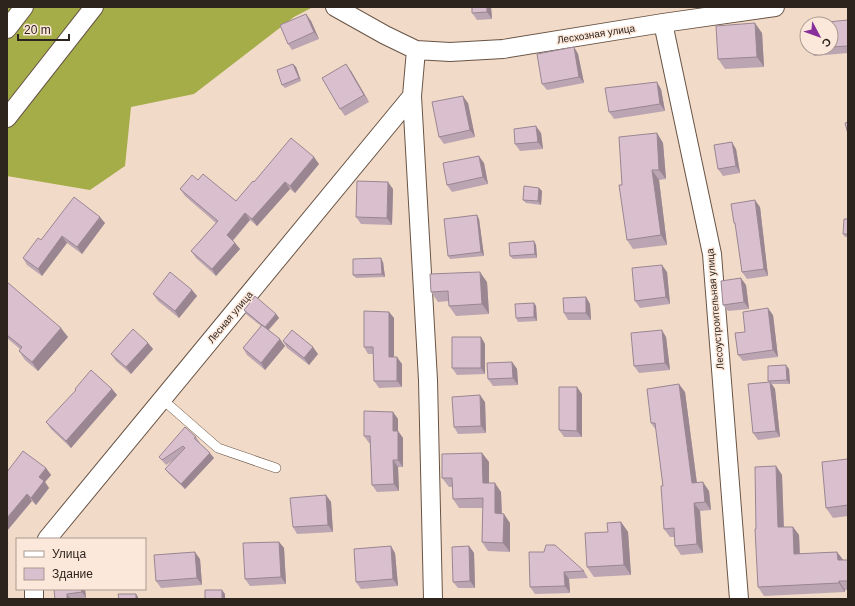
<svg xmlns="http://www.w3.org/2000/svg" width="855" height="606" viewBox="0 0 855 606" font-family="Helvetica,sans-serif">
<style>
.forest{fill:#a5ad49}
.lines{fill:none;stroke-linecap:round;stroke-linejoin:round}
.lane-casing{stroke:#685445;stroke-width:10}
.street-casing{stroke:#685445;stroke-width:20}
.lane{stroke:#fff;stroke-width:9}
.street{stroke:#fff;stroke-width:18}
.wall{fill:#bba5b2}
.shaded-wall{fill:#998691}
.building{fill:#dac0cf;stroke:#998691}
.labels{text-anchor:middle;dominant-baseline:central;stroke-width:3;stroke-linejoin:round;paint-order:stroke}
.street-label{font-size:10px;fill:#2d241e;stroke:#fce8da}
</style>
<rect width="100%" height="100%" fill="#f2dac8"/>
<!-- forest -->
<path class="forest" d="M7,7H313L294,17L194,94L131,107L125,166L90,190L7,176Z"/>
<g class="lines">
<!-- lane casing -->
<g class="lane-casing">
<path id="lane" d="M162,399L218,448L276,468"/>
</g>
<!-- street casing -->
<g class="street-casing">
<path id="street" d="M335,7L385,35L416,50L450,52L503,49L663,23L775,7
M663,23L712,254L739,599
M7,29L24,7
M416,50L412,96L428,380L433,599
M7,118L94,7
M47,539L412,96
M34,589V599"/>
</g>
<!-- lane -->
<use href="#lane" class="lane"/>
<!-- street -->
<use href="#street" class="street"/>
</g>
<!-- wall -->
<path class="wall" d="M472,7H491L492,19L477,20L472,13Z
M306,14L311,21L319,39L292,50L288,44Z
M848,20V53L814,56L809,49V48H831V24Z
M762,33L764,67L725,69L718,59Z
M574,47L578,54L584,83L547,90L542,84Z
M293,64L296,67L301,81L285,88L282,85Z
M351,71L369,102L345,116L340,109Z
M661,89L665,111L614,119L609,112Z
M468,103L475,137L444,144L439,137Z
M541,133L543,149L520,151L515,144Z
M657,133L663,143L666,179L659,180L667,245L633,249L627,240Z
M736,149L740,173L723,176L718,169Z
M484,163L488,184L452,192L447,185Z
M319,164L295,193L290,189L257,226L250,220L233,241L235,243L240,249L216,276L196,258L191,251L216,223L185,196L180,189L198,180L236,201L254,182Z
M539,188L542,191L541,205L526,203L523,200Z
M393,189L392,225L361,224L356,217Z
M760,207L768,276L747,279L742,272L736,225L734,223Z
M477,215L479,219L484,256L450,259L448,256Z
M848,219V237H845L843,234Z
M105,223L82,254L67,243L42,276L27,265L23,258L41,240Z
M534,241L536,245L537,258L513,259L510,256Z
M383,262L385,277L356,278L353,275Z
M667,272L670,304L640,308L635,301Z
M7,282L68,337L38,371L25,360L19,351L20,349L7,338Z
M487,282L489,314L456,316L449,306V301L438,302L431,292Z
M746,285L749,309L728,311L723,305Z
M192,290L197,296L179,318L158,301L153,294Z
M586,297L590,304L591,320H568L564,313Z
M534,303L536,306L537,321L518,322L516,318Z
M244,310L276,314L279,318L269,330L285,346L265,370L247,355L243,348L261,326L246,314Z
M389,312L394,318V357L402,364V387L379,388L374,381L373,354H368L364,347Z
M773,315L778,357L743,361L738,355L745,332Z
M481,337L485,344V374L457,375L452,368Z
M666,337L670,370L639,373L634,366Z
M283,341L318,354L309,365L287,348Z
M148,343L153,349L131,374L116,361L111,354Z
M512,362L517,369L518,385L493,386L488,379Z
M789,369L790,384H772L775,389L780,437L758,440L753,433L769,382L768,381Z
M75,389H112L117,395L71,448L51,429L46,422L76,391Z
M685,392L697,483L709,491L711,510L700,511L703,553L681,555L675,546V537H670L664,529L663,486L656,430L651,423Z
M582,394V437H564L559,430Z
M485,402L486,433L458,434L454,427Z
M393,412L398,419V431L403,438V467H398L399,491L377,492L372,485L370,443H369L364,436Z
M196,437L200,443H199L214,458L185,489L169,474L165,469L174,460L166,465L159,457Z
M482,453L489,462V483L501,492L502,514L510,523V552L488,551L482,542L483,508H459L453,499L452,487H449L442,478Z
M848,459V516L833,518L826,508Z
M776,466L782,475L784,527H793L799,535L800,554L837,552L843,560H848V590H845V592L764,596L758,587L756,529Z
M46,468L51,475L45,482L49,488L36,505L32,501L7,472Z
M326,495L331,502L333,532L297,534L293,527Z
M621,522L628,532L631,575L594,577L587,567L608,532Z
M279,542L284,548L286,584L250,586L245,579Z
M469,546L474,553L475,588H458L453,582Z
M544,552L584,571L588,578L569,579L570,593L535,594L530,587Z
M395,553L398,586L361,589L356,582Z
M200,559L202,585L161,588L156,581Z
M54,589H85L86,598L78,599H55Z"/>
<!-- shaded-wall -->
<path class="shaded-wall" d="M487,7H491L492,19L487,12Z
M306,14L311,21L319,39L314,32Z
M755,23L762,33L764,67L757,57Z
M574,47L578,54L584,83L579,77Z
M293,64L296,67L301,81L299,78Z
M346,64L351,71L369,102L364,95Z
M657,82L661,89L665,111L660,104Z
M463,96L468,103L475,137L470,130Z
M536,126L541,133L543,149L538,142Z
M657,133L663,143L666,179L659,170Z
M732,142L736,149L740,173L736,166Z
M479,156L484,163L488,184L483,177Z
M314,157L319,164L295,193L290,186Z
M652,170L659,180L667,245L661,235Z
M285,182L290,189L257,226L252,219Z
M388,182L393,189L392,225L387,218Z
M539,188L542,191L541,205L538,201Z
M755,200L760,207L768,276L764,269Z
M245,213L250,220L231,242L227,235Z
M477,215L479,219L484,256L481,252Z
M100,217L105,223L82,254L77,247Z
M62,236L67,243L42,276L38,269Z
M534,241L536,245L537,258L535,254Z
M235,243L240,249L216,276L212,269Z
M381,258L383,262L385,277L382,274Z
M662,265L667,272L670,304L666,297Z
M480,272L487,282L489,314L482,304Z
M741,278L746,285L749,309L744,302Z
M192,290L197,296L179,318L175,311Z
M586,297L590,304L591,320L586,313Z
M534,303L536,306L537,321L534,317Z
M768,308L773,315L778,357L773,350Z
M389,312L394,318V364L389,357Z
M276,314L279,318L267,331L265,328Z
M61,328L68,337L38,371L32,362Z
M662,330L666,337L670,370L665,363Z
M481,337L485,344V374L481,368Z
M280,339L285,346L265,370L261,363Z
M148,343L153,349L131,374L126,367Z
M313,347L318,354L309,365L304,358Z
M397,357L402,364V387L397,381Z
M512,362L517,369L518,385L513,378Z
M786,365L789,369L790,384L787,380Z
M770,382L775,389L780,437L776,431Z
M679,384L685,392L698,492L692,483Z
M577,387L582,394V437L577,431Z
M112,389L117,395L71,448L66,441Z
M480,395L485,402L486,433L481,426Z
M393,412L398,419V432V431L403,438V467L398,460L393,431Z
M210,453L214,458L185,489L181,484Z
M482,453L489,462V492L483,483Z
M393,460L398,467L399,491L394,484Z
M776,466L782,475L784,536L778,527Z
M46,468L51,475L45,482L49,488L36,505L31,498L39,477Z
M703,482L709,491L711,510L705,502Z
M495,483L501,492L502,523L495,513Z
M27,494L32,501L7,531V518Z
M326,495L331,502L333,532L328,525Z
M694,503L700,511L703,553L697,544Z
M504,514L510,523V552L503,543Z
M621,522L628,532L631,575L624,565Z
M793,527L799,535L800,563L794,554Z
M279,542L284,548L286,584L281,577Z
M391,546L395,553L398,586L393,579Z
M469,546L474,553L475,588L470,581Z
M195,552L200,559L202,585L197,578Z
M837,552L844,561L838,560Z
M564,572L569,579L570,593L565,586Z
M839,581L845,590V592L839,583Z
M81,589H85L86,598L82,592Z
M222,590L225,594V599H222Z
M67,594L71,599H67Z
M136,594L138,597V599H136Z"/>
<!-- building -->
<path class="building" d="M472,7H487V12L472,13Z
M306,14L314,32L288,44L280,25Z
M848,20V46L831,47V24H807V26V24Z
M755,23L757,57L718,59L716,26Z
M574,47L579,77L542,84L537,54Z
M809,48H825L809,49Z
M293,64L299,78L282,85L277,70Z
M346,64L364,95L340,109L322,78Z
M657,82L660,104L609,112L605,88Z
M463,96L470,130L439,137L432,102Z
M848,122V134L845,123Z
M536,126L538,142L515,144L514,129Z
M657,133L659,170H652L661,235L627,240L619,185H622L619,137Z
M291,138L314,157L290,186L285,182L252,219L245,213L227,235L235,243L212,269L191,251L218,221L180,189L192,175L198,180L203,174L236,201L253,181L254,182Z
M732,142L736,166L718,169L714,145Z
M479,156L483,177L447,185L443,163Z
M357,181L388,182L387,218L356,217Z
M524,186L539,188L538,201L523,200Z
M74,197L100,217L77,247L62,236L38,269L23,258L38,238L41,240Z
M755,200L764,269L742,272L735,223H734L731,204Z
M477,215L481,252L448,256L444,219Z
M844,219H848V234H843Z
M534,241L535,254L510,256L509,243Z
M381,258L382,274L353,275V259Z
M662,265L666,297L635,301L632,268Z
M170,272L192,290L175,311L153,294Z
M480,272L482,304L449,306L448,291L431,292L430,274Z
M741,278L744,302L723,305L721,281Z
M7,282L61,328L32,362L19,351L22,347L7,335Z
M255,296L276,314L265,327L262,325L244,310Z
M586,297V313H564L563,298Z
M534,303V317L516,318L515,304Z
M768,308L773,350L738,355L735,333L745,332L743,312Z
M364,311L389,312V357H397V381H374L373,347H364Z
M262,325L280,339L261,363L243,348Z
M133,329L148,343L126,367L111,354Z
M292,330L313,347L304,358L283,341Z
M662,330L665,363L634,366L631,333Z
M452,337H481V368H452Z
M512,362L513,378L488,379L487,363Z
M786,365L787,380L768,381V366Z
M91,370L112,389L66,441L46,422L76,390L75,389Z
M770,382L776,431L753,433L748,384Z
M679,384L692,483L703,482L705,502L694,503L697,544L675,546L674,528L664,529L661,486H663L655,423H651L647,389Z
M559,387H577V431L559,430Z
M480,395L481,426L454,427L452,397Z
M364,411L393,412V431H398V460H393L394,484L372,485L370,436H364Z
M185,427L196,437L194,438L210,453L181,484L165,469L185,448L183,446L162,460L159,457Z
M23,451L46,468L39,477L44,481L31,498L27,494L7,518V472Z
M482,453L483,483H495V513L504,514L503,543L482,542L483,498L453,499L452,478H442V454Z
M848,459V505L826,508L822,462Z
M776,466L778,527H793L794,554L837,552L838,560H848V581H839V583L758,587L755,529H756L755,467Z
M326,495L328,525L293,527L290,498Z
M621,522L624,565L587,567L585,533L608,532L607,523Z
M279,542L281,577L245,579L243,543Z
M546,545H555L584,571L564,572L565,586L530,587L529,552H544Z
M391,546L393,579L356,582L354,549Z
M469,546L470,581L453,582L452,547Z
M195,552L197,578L156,581L154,555Z
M54,589H81L82,592L67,594V599H55Z
M205,590H222V599H205Z
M118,594H136V599H119Z"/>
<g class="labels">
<!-- street labels -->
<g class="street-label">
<text transform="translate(596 34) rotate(-9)">Лесхозная улица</text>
<text transform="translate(715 309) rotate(-95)">Лесоустроительная улица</text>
<text transform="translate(230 317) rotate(-50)">Лесная улица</text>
</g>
</g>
<!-- border -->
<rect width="855" height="606" fill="none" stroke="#2d241e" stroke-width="16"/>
<!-- legend -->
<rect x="16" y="538" width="130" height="52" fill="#fce8da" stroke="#a99a8f"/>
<rect x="24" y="551" width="20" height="6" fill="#ffffff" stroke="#a99a8f"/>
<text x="52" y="558" font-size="12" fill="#2d241e">Улица</text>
<rect x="24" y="568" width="20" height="12" fill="#dac0cf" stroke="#a99a8f"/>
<text x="52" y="578" font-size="12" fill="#2d241e">Здание</text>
<!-- north arrow -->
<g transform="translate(819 36) rotate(131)"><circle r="19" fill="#fce8da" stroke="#a99a8f"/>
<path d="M0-3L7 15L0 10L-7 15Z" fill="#882f9b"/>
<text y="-6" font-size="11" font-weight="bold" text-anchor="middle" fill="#2d241e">С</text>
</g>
<!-- scale -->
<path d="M18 34v6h51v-6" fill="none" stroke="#2d241e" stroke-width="2"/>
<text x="24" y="34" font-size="12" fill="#2d241e" stroke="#fce8da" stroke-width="3" paint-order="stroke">20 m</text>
</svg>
